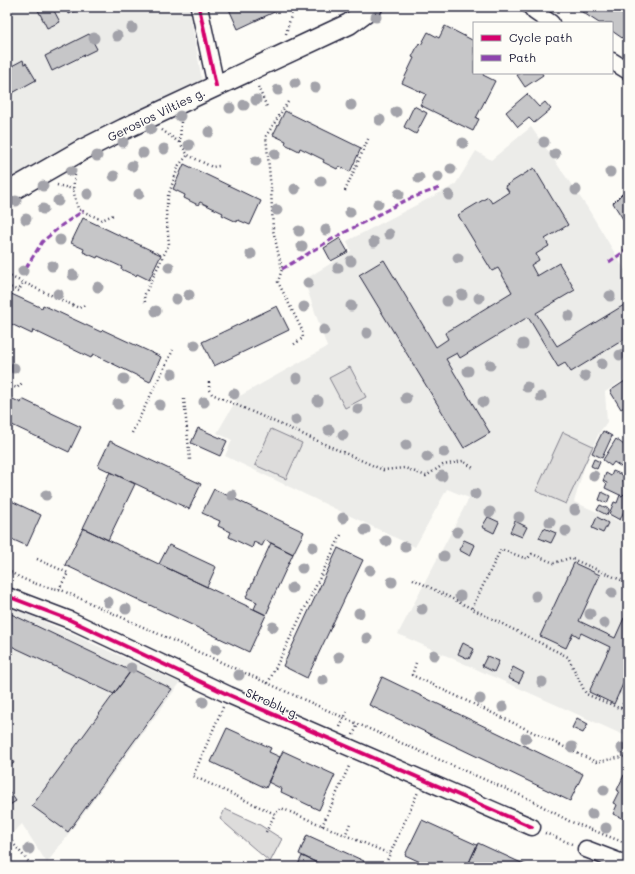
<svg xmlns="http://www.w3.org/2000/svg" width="635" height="874" viewBox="0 0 635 874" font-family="Mali,sans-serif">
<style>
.built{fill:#ecece9}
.green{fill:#dddcdb;stroke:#807f8b}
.building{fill:#c6c6c8;stroke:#22223b}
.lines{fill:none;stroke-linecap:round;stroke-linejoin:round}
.minor-casing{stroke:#22223b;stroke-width:19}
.major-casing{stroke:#22223b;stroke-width:23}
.path{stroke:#22223b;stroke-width:2.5;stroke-dasharray:1 3;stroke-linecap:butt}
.minor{stroke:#fdfcf7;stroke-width:16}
.major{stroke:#fdfcf7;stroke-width:20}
.quiet{stroke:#8e44ad;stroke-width:3;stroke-dasharray:6 3;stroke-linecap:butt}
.cycleway-casing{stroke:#fdfcf7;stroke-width:6}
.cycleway{stroke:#d6006c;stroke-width:4}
.tree{fill:#a3a3aa}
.labels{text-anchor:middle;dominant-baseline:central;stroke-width:3;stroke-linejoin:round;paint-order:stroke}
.street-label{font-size:12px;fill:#22223b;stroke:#fdfcf7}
</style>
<rect width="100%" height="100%" fill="#fdfcf7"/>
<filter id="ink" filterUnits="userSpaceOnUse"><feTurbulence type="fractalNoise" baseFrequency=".025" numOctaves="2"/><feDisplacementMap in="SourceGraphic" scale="8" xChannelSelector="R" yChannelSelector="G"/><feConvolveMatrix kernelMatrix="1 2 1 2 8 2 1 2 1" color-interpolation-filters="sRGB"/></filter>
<g filter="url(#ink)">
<!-- built -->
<path class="built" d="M7,7H189L203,86L7,185Z
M531,127L587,207L628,275V377L605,392L607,422L599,433L584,468L574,502L628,525V737L398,634L469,498L447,489L415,547L225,456L232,440L217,433L238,397L327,347L304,280L351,251L347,241L455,185L476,151L491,160Z
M7,605L180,683L47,863L22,824L7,839Z"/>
<!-- green -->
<path class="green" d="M350,367L366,397L345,408L329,378Z
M271,429L302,443L286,479L255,465Z
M563,432L593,446L566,504L536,491Z
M225,809L260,825L282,839L270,862L220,819Z"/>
<!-- building -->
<path class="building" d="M38,7H52L60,22L47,28L37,8Z
M69,7H84L69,14L66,8Z
M228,7H285L238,29Z
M577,7H628V42L612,31V23H599L576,8Z
M445,26L474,41V73H484L483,75L495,81L476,118L479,119L473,131L420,105L426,94L402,83L414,58L412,57L419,43L421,45L428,32L439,38Z
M89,34L97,49L52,71L45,56Z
M23,60L24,64L26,63L36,80L7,96V73L10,72L8,68Z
M520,73H542L543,75L525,87L517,75Z
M527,94L539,107L545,102L551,109L534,123L529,118L518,127L506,112Z
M414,106L427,113L416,134L404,127Z
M285,111L361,148L350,172L339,166L337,169L323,162L324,160L300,148L299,151L285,144L286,141L273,135Z
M184,164L261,201L250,225L238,220L237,222L222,215L223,213L200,202L198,205L184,198L185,195L173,189Z
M534,168L568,225L545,239L549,246L536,254L539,260L531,265L537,276L559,263L575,290L536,313L557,346L624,305L628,312V337L571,372L565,363L558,367L528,317L460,358L457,353L446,359L490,433L464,448L359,275L384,260L436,347L448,339L445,333L512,292L498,268L492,271L458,215L488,197L492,203L509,192L505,186Z
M628,188V227L613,203Z
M83,218L161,255L149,280L137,274L136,276L121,269L122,267L98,256L97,258L83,252L84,249L71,243Z
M340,238L348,252L331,261L324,248Z
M7,292L42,308L43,305L101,332L103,330L161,357L150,382L93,354L91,358L33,330L32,334L7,322Z
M277,306L289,330L214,366L202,342Z
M628,379V405L621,409L610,391Z
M7,396L21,403L22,399L81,427L69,452L12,425L10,428L7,427Z
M198,428L227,441L220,456L191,443Z
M603,431L612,436L602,458L592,453Z
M616,439L628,448V463L624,469L614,462L611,466L603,460Z
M110,441L201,484L189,509L98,466Z
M594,459L600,462L597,469L591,466Z
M613,471L625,476L623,481L628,483V496L624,494L622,496L605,488L607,483L603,481L606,473L611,476Z
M110,472L135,484L108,540L83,528Z
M214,489L304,532L293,554L265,540L262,546L254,542L252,548L229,537L231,532L218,526L220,521L202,513Z
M602,492L610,496L607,503L599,500Z
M624,494L628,496V502L620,520L609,514L614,502L617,503L620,495L622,496Z
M7,499L41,515L27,546L7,537Z
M600,505L609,509L607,515L597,510Z
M488,517L499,522L494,533L482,527Z
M597,517L608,523L603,533L592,528Z
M515,521L527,527L522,537L510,532Z
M83,528L266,615L249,652L65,565Z
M544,528L556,533L551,543L539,538Z
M464,540L475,545L470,556L459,550Z
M271,543L293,554L269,606H270L266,615L254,609L257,602L246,597Z
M169,545L216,567L207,587L159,564Z
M338,548L363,560L307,678L283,666Z
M574,563L600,575L579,621L615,638L624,618L628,620V673L614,704L589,692L610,647L581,633L579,637L573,633L566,648L540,636Z
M7,612L131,671L114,694L7,644Z
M463,643L474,649L469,659L458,654Z
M487,656L499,661L494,672L482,666Z
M513,667L524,673L519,683L508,678Z
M132,669L172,689L68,832L32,806Z
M382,677L583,774L570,801L369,705Z
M577,718L588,724L583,733L572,728Z
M227,728L271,748L269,752L280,757L266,788L211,762Z
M283,751L335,775L319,810L281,792L282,789L268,782Z
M7,752L14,763L7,768Z
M624,775L628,777V825L624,824L626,820L613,814L617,805L613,803L619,791L617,790Z
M7,788L16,801L8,806L7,805Z
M422,820L477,845L467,867H431L405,855Z
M307,835L364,861L361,867H326L299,854Z
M478,843L530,867H467Z
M302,856L326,867H297Z"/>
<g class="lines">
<!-- minor casing -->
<g class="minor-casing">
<path id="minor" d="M199,7L216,86
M531,7L535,12L551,23
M612,61L628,71
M7,596L70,620L229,695L532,827
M586,849L628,865"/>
</g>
<!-- major casing -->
<g class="major-casing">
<path id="major" d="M7,193L82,150L124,129L349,24L372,7"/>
</g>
<!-- path -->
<path class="path" d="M286,34L293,8
M258,87L267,107
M288,102L266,136L271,189L273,230L282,269L278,282L302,330L303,338L293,345
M181,122L180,143L188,155L212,167L219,166
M162,130L180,143
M75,175L73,189L78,209L102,220L113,215
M57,185L73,189
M345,191L369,137
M7,275L79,308L85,305
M7,286L19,291L23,282
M145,302L144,296L169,244L166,212L168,196L179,165L188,155
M209,382V390L212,394L383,470L405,468L426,476L443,465L463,461L475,469
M7,384L17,388L22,383
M184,399L190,460
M132,433L173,350
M37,559L68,573L59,589
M7,570C22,580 42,587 59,589L358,724L529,799L569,821L628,844
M413,579L568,657L586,694L626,711
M472,608L501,549L527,559L532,554L554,563L570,558L628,583
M416,663L412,675L596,762L628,756
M268,683L341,535
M619,692L627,695
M223,707L193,776L275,814L281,808L390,854
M621,708L628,693
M340,727L347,712
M353,735L358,724
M322,826L350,764
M266,832L275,814
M545,833L572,844
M7,836L33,867
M345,836L350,823
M384,867L418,792"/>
<!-- minor -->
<use href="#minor" class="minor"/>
<!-- major -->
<use href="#major" class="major"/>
<!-- quiet -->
<path class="quiet" d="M609,262L628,249
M26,268L42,242L62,225L83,211
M282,269L334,238L406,200L439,188"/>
<!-- cycleway casing -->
<g class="cycleway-casing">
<path id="cycleway" d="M199,7L216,86
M7,596L70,620L229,695L532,827"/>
</g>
<!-- cycleway -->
<use href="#cycleway" class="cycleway"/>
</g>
<!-- trees -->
<g class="tree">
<circle cx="376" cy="17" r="5.5"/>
<circle cx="132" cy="28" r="5.5"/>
<circle cx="117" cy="36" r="5.5"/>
<circle cx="94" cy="38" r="5.5"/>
<circle cx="295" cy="83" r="5.5"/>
<circle cx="315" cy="87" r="5.5"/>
<circle cx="278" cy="90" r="5.5"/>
<circle cx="256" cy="100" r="5.5"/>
<circle cx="244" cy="105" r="5.5"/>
<circle cx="351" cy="105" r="5.5"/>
<circle cx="230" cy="108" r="5.5"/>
<circle cx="396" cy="112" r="5.5"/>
<circle cx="180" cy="116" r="5.5"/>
<circle cx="380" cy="120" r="5.5"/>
<circle cx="151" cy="129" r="5.5"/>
<circle cx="209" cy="132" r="5.5"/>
<circle cx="123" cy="142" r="5.5"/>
<circle cx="544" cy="142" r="5.5"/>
<circle cx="463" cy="143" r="5.5"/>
<circle cx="189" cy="145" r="5.5"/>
<circle cx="164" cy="149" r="5.5"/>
<circle cx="143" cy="153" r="5.5"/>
<circle cx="275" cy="154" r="5.5"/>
<circle cx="555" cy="154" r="5.5"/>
<circle cx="97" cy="156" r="5.5"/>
<circle cx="256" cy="161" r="5.5"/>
<circle cx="132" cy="166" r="5.5"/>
<circle cx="451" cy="169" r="5.5"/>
<circle cx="71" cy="171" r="5.5"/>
<circle cx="610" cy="172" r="5.5"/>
<circle cx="114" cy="176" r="5.5"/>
<circle cx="438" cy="177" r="5.5"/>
<circle cx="419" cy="178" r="5.5"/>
<circle cx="321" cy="181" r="5.5"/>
<circle cx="43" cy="186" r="5.5"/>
<circle cx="295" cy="189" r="5.5"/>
<circle cx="576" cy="190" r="5.5"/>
<circle cx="88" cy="194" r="5.5"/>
<circle cx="139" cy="194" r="5.5"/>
<circle cx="399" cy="194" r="5.5"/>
<circle cx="449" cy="195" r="5.5"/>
<circle cx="16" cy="201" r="5.5"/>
<circle cx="58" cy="201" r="5.5"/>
<circle cx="378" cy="204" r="5.5"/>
<circle cx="43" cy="209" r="5.5"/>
<circle cx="277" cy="210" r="5.5"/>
<circle cx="350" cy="212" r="5.5"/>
<circle cx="26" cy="219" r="5.5"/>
<circle cx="326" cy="230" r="5.5"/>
<circle cx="299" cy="231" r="5.5"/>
<circle cx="389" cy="234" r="5.5"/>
<circle cx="60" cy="240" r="5.5"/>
<circle cx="374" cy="242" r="5.5"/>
<circle cx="302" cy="246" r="5.5"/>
<circle cx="251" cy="254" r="5.5"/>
<circle cx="458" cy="258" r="5.5"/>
<circle cx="351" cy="261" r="5.5"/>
<circle cx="52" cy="266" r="5.5"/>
<circle cx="169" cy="267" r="5.5"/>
<circle cx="338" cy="268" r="5.5"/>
<circle cx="23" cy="271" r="5.5"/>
<circle cx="73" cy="275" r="5.5"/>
<circle cx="308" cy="283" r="5.5"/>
<circle cx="98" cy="287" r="5.5"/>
<circle cx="58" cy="294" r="5.5"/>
<circle cx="189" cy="295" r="5.5"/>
<circle cx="462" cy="295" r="5.5"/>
<circle cx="610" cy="296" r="5.5"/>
<circle cx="479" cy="298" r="5.5"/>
<circle cx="176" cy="299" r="5.5"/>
<circle cx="447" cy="301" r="5.5"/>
<circle cx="351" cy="306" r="5.5"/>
<circle cx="304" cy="307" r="5.5"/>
<circle cx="156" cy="311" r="5.5"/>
<circle cx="569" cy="316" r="5.5"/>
<circle cx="324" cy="330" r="5.5"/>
<circle cx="367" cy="333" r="5.5"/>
<circle cx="523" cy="344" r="5.5"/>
<circle cx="195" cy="345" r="5.5"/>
<circle cx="620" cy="355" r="5.5"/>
<circle cx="602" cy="364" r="5.5"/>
<circle cx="490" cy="365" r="5.5"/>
<circle cx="14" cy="368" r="5.5"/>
<circle cx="468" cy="371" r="5.5"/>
<circle cx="172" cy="374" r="5.5"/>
<circle cx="585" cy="376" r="5.5"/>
<circle cx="297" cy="378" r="5.5"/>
<circle cx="124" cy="379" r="5.5"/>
<circle cx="527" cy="387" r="5.5"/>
<circle cx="234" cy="394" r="5.5"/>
<circle cx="541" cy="397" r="5.5"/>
<circle cx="406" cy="398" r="5.5"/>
<circle cx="318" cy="401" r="5.5"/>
<circle cx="204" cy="402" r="5.5"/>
<circle cx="483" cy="402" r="5.5"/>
<circle cx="118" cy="404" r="5.5"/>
<circle cx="160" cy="405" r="5.5"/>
<circle cx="358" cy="409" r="5.5"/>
<circle cx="296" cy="420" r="5.5"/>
<circle cx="329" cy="430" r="5.5"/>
<circle cx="343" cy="435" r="5.5"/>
<circle cx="406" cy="445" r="5.5"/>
<circle cx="444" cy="452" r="5.5"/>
<circle cx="427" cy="457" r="5.5"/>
<circle cx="442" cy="476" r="5.5"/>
<circle cx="594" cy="476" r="5.5"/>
<circle cx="475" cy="494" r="5.5"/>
<circle cx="46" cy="495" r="5.5"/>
<circle cx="232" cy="495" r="5.5"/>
<circle cx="575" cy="510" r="5.5"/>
<circle cx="490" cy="512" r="5.5"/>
<circle cx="519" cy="517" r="5.5"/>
<circle cx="343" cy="518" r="5.5"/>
<circle cx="550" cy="522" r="5.5"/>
<circle cx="365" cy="530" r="5.5"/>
<circle cx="566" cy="531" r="5.5"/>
<circle cx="457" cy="532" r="5.5"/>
<circle cx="386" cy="541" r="5.5"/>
<circle cx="313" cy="547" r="5.5"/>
<circle cx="405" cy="547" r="5.5"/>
<circle cx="444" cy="556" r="5.5"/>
<circle cx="302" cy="568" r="5.5"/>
<circle cx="370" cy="570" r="5.5"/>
<circle cx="392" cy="582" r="5.5"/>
<circle cx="292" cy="588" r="5.5"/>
<circle cx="612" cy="593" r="5.5"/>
<circle cx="460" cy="596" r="5.5"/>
<circle cx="536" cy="596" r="5.5"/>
<circle cx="108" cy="602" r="5.5"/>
<circle cx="126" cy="609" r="5.5"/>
<circle cx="422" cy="609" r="5.5"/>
<circle cx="359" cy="613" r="5.5"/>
<circle cx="590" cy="614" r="5.5"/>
<circle cx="604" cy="623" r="5.5"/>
<circle cx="273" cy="627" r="5.5"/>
<circle cx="367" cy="638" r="5.5"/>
<circle cx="216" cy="649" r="5.5"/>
<circle cx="434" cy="655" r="5.5"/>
<circle cx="339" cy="657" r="5.5"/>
<circle cx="131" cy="668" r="5.5"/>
<circle cx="239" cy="675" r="5.5"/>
<circle cx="323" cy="680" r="5.5"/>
<circle cx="542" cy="682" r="5.5"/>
<circle cx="480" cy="699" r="5.5"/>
<circle cx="203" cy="702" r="5.5"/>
<circle cx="503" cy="707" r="5.5"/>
<circle cx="526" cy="738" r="5.5"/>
<circle cx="572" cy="747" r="5.5"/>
<circle cx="622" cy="748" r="5.5"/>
<circle cx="604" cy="790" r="5.5"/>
<circle cx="592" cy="814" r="5.5"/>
<circle cx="606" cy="828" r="5.5"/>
<circle cx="29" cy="849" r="5.5"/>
</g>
</g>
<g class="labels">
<!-- street labels -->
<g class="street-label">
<text transform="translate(156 114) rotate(-26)">Gerosios Vilties g.</text>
<text transform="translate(273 703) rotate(24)">Skroblų g.</text>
</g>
</g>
<!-- margin -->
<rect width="635" height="874" fill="none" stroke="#fdfcf7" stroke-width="24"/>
<rect x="12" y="12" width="611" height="850" fill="none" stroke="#22223b" stroke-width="1.5" filter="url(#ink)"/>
<!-- legend -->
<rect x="473" y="22" width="140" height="52" fill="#fdfcf7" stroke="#a5a5ac"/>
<rect x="481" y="35" width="20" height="6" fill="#d6006c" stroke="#a5a5ac"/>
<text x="509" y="42" font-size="12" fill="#22223b">Cycle path</text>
<rect x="481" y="55" width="20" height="6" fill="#8e44ad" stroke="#a5a5ac"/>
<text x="509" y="62" font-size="12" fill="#22223b">Path</text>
</svg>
